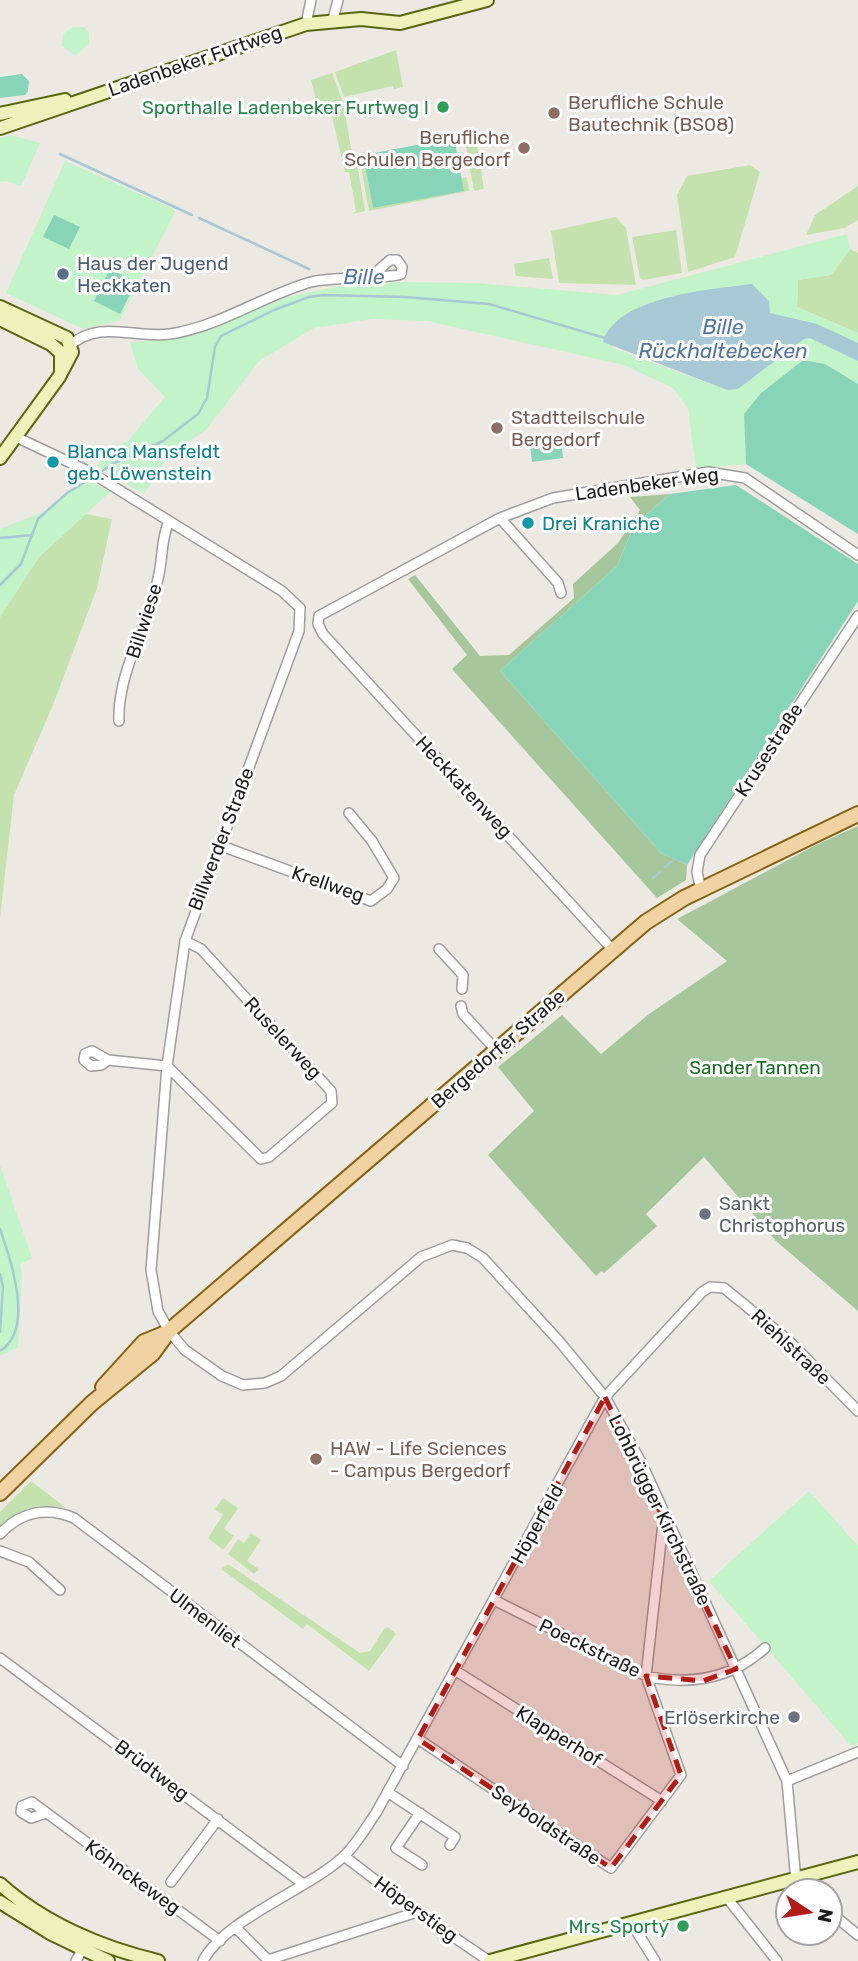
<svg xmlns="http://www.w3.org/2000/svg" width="858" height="1961" viewBox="0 0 858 1961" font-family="Rubik,sans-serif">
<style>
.grass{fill:#c4e2ad}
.forest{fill:#a6c79b}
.park{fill:#c3f3c8;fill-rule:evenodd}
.pitch{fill:#88d4b9}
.water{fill:#a7c9d5}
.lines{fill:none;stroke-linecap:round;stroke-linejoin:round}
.stream{stroke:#a7c9d5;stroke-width:2.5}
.street-casing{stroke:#9d9d9d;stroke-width:12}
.secondary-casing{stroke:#596610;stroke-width:16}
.primary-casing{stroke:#84620f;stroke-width:18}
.street{stroke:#fff;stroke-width:9}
.secondary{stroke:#edf2ba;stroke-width:12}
.primary{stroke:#f1d2a2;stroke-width:14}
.marked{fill:#b31b14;fill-opacity:0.2;stroke:#b31b14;stroke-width:5;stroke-dasharray:14 9;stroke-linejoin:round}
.leisure-dot{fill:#2e9e5b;stroke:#fff;stroke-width:2.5}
.education-dot{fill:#8d6e63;stroke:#fff;stroke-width:2.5}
.service-dot{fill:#5c6f8a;stroke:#fff;stroke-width:2.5}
.culture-dot{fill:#0f9aa8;stroke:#fff;stroke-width:2.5}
.worship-dot{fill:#6b7280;stroke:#fff;stroke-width:2.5}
.labels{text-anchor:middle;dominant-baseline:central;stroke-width:6;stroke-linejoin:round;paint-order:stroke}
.street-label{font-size:19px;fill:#1c1c1c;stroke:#fff}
.education-label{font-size:19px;fill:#785e54;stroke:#fff;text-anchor:start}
.leisure-label{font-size:19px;fill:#27864d;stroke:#fff;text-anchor:end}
.service-label{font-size:19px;fill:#4e5e75;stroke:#fff;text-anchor:start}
.culture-label{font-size:19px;fill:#0d838f;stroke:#fff;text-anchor:start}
.park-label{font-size:19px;fill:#166d21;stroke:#fff}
.worship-label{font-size:19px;fill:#5b616d;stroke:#fff;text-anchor:start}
.water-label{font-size:21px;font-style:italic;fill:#5376a0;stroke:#fff}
</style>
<rect width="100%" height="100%" fill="#ece9e2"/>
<!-- grass -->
<path class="grass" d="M396,50L403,87L394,89L393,86L344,97L335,72Z
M332,73L343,102L352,154L356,158L365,211L352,214L356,211L349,172H345L329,104H317L311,80Z
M473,134L476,138L484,189L474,191L464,135Z
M363,155L373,207L463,191L461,179L467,177L469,191L369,211L359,156Z
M750,165L760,172L735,257L688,272L677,195L687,176Z
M858,186V220L845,228L806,235L815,215Z
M616,217L626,228L636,285L559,283L551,231Z
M676,230L682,273L643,280L640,278L632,237Z
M850,249L858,253V333L797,307L798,280L831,275Z
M549,258L553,279L516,276L514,264Z
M86,514L112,519L97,588L53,705L14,795L0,918V617L39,557Z
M31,1481L66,1508C40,1503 19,1506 0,1528V1512Z
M223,1498L238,1508L224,1529L234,1536L223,1550L208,1538L223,1515L215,1509Z
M251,1533L261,1540L247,1561L259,1569L254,1574L228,1554L238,1539L244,1543Z
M228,1564L360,1653L370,1651L384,1629L388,1627L396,1634L369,1671L307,1624L303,1629L221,1569Z"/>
<!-- forest -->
<path class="forest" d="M670,494L634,525L617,566L500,671L661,853L687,865L686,880L657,898L452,669L467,655L408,579L415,575L480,656L509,655L574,598L573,584L618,543L640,510L630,497Z
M858,826V1311L776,1241L704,1157L646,1214L657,1226L604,1273L601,1271L596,1276L488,1155L534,1111L498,1067L562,1015L601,1054L649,1014L727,961L677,919L814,846Z"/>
<!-- park -->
<path class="park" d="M73,27H84L89,32V43L76,56L62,46L63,34Z
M10,135L40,143L21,186L6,181L0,182V138Z
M65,161L176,210L120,320L83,329L6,293Z
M847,234L850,249L831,275L798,280L797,307L858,333V384L825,364L802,360L761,393L744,414L746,464L696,469L688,409L673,388L624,365L428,321L372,319L314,328L259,361L205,431L171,452L144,494L97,466L108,450L129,440L165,397L138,369L130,342L169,340L195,334L288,297L335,287L395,282L476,283L617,295ZM682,296L800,320L815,325L816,338L804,339L738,389L727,390L613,348L607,332C633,313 649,300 682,296Z
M85,478L110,492L39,557L0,617V529L43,512Z
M0,1165L32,1258L20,1265L22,1273L18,1347L0,1356Z
M809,1491L858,1546V1743L852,1747L709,1581Z"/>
<!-- pitch -->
<path class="pitch" d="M22,74L29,81L28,91L25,95L0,98V77Z
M454,138L464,191L373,208L363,155Z
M54,215L80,227L69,249L43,237Z
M110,269L136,282L120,314L94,301Z
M803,360L825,364L858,384V534L746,464L744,414L761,393Z
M561,441L563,458L532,462L530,445Z
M736,485L858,564V601L687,865L661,853L500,671L617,566L634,525L670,494Z"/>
<!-- water -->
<path class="water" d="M752,284L769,301L770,313L817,324L858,343V361L810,338L804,339L738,389L727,390L603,342C616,296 713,289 752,284Z"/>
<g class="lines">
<!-- stream -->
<path class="stream" d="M60,154L192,215
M199,218L309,269
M98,474L114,463L163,441L198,414L207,398L215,347L221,336L274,310L309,297L323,295L405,297L489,304L605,338
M0,538L32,535
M0,585L21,564L38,519L67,493L92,478
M665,867L672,861
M653,878L660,872
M0,1229C11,1260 35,1330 0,1351
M0,1274L3,1287L0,1332"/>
<!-- street casing -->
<g class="street-casing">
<path id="street" d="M333,19L338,0
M306,24L311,0
M68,347C99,318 134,339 170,334C219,327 264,295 311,282C329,277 395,278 401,274L402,267L397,260H390L373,275
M16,437L90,472L282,591L300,608L299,631L185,941L167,1066L151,1270L158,1311L169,1331L185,1350L222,1376L243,1385L265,1383L281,1376L421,1257L452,1245L467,1248L483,1258L559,1341L605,1397L642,1464L787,1781L796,1881
M500,518L558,583L561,593
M119,721C117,671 150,623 159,574C163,555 161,539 169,521
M219,845L371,901L387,889L394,878L372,841L349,813
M701,890L697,872L700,855L858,616
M439,949L463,975L462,989
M613,950L323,634L318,624L319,616L500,518L553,498L708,472L745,478L858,555
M461,1006L463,1014L496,1050
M108,1060L101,1065L91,1066L84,1060L85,1054L92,1051L108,1060L167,1066L261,1159L269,1157L332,1103L331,1091L201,949L185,941
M0,1534C20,1512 47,1506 74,1518L403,1766
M0,1551L29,1562L60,1590
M494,1600L646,1676C691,1686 731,1679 765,1648
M0,1658L302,1883
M456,1671L662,1801
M418,1739L611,1868L681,1775L646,1676L664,1514
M787,1781L858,1752
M389,1793L455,1837L450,1845
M46,1813L31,1818L21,1812L22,1806L32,1802L220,1941
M420,1813L396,1848L422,1865
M344,1856L417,1912L489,1961
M805,1879L808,1891
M171,1882L218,1819
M728,1899L777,1961
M830,1912L858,1935
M632,1924L655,1961
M236,1928L268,1960L417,1912
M76,1961L85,1944
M203,1961C224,1919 310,1889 344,1856C357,1844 366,1827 376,1813L605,1397L702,1292L710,1287L724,1288L788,1340L858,1411"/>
</g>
<!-- secondary casing -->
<g class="secondary-casing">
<path id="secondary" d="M0,114L65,100
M0,128L306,24L361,19L400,23L487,0
M0,307L67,338L72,352L59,377L0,458
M0,319L51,344L61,353V370
M0,1884C43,1923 102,1948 158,1961
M0,1902L50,1933L108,1961
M490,1961L858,1862"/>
</g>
<!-- primary casing -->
<g class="primary-casing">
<path id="primary" d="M103,1387L144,1342L166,1333
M0,1493L92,1403L153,1353L169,1331L646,922L684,898L858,814"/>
</g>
<!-- street -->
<use href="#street" class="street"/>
<!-- secondary -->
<use href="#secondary" class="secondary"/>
<!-- primary -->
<use href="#primary" class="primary"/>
</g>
<!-- marked area -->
<path class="marked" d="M605,1397L736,1669L703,1681L646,1676L681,1775L611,1868L418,1739Z"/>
<!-- markers -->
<g class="leisure-dot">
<circle cx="443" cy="107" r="7"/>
<circle cx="683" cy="1926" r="7"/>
</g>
<g class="education-dot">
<circle cx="554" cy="113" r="7"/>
<circle cx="524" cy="148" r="7"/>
<circle cx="497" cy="428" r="7"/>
<circle cx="316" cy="1459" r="7"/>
</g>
<circle class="service-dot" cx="63" cy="274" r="7"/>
<g class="culture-dot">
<circle cx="53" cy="462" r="7"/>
<circle cx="528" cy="523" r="7"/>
</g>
<g class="worship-dot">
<circle cx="705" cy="1214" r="7"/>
<circle cx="794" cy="1717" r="7"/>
</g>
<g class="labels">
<!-- street labels -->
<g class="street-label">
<text transform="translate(195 61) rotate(-19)">Ladenbeker Furtweg</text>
<text transform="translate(647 484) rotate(-8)">Ladenbeker Weg</text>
<text transform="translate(144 621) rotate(-72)">Billwiese</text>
<text transform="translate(769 750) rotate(-57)">Krusestraße</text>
<text transform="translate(464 787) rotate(47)">Heckkatenweg</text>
<text transform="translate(221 839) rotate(-69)">Billwerder Straße</text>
<text transform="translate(328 884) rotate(19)">Krellweg</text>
<text transform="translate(283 1038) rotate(47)">Ruselerweg</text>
<text transform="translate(498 1049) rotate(-41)">Bergedorfer Straße</text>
<text transform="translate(791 1347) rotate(43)">Riehlstraße</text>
<text transform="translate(660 1510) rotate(64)">Lohbrügger Kirchstraße</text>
<text transform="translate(537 1524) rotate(-61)">Höperfeld</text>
<text transform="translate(205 1618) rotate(37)">Ulmenliet</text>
<text transform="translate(590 1648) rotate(26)">Poeckstraße</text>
<text transform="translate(559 1736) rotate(32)">Klapperhof</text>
<text transform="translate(152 1770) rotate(37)">Brüdtweg</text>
<text transform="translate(546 1825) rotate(34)">Seyboldstraße</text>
<text transform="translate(133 1877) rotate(36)">Köhnckeweg</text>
<text transform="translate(416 1909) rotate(36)">Höperstieg</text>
</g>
<!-- education labels -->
<g class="education-label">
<text x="568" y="102">Berufliche Schule<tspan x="568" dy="22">Bautechnik (BS08)</tspan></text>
<text x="510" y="137" text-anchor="end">Berufliche<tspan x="510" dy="22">Schulen Bergedorf</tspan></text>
<text x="511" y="417">Stadtteilschule<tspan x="511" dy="22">Bergedorf</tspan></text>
<text x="330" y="1448">HAW - Life Sciences<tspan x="330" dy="22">- Campus Bergedorf</tspan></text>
</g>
<!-- leisure labels -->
<g class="leisure-label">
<text x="429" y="107">Sporthalle Ladenbeker Furtweg I</text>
<text x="669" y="1926">Mrs. Sporty</text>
</g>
<!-- service labels -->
<g class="service-label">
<text x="77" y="263">Haus der Jugend<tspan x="77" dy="22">Heckkaten</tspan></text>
</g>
<!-- culture labels -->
<g class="culture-label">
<text x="67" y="451">Blanca Mansfeldt<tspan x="67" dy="22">geb. Löwenstein</tspan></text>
<text x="542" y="523">Drei Kraniche</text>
</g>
<!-- park labels -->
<g class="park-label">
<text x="755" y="1067">Sander Tannen</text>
</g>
<!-- worship labels -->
<g class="worship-label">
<text x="719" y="1203">Sankt<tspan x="719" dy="22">Christophorus</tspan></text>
<text x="780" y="1717" text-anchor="end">Erlöserkirche</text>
</g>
<!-- water labels -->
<g class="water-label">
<text x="364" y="276">Bille</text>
<text x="723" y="326">Bille<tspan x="723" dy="24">Rückhaltebecken</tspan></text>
</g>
</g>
<!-- north arrow -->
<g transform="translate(809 1912) rotate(102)"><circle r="33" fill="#ffffff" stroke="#a4a4a4" stroke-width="2"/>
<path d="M0-5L12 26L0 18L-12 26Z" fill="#b31b14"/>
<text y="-10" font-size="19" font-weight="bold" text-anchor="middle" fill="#1c1c1c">N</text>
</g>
</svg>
